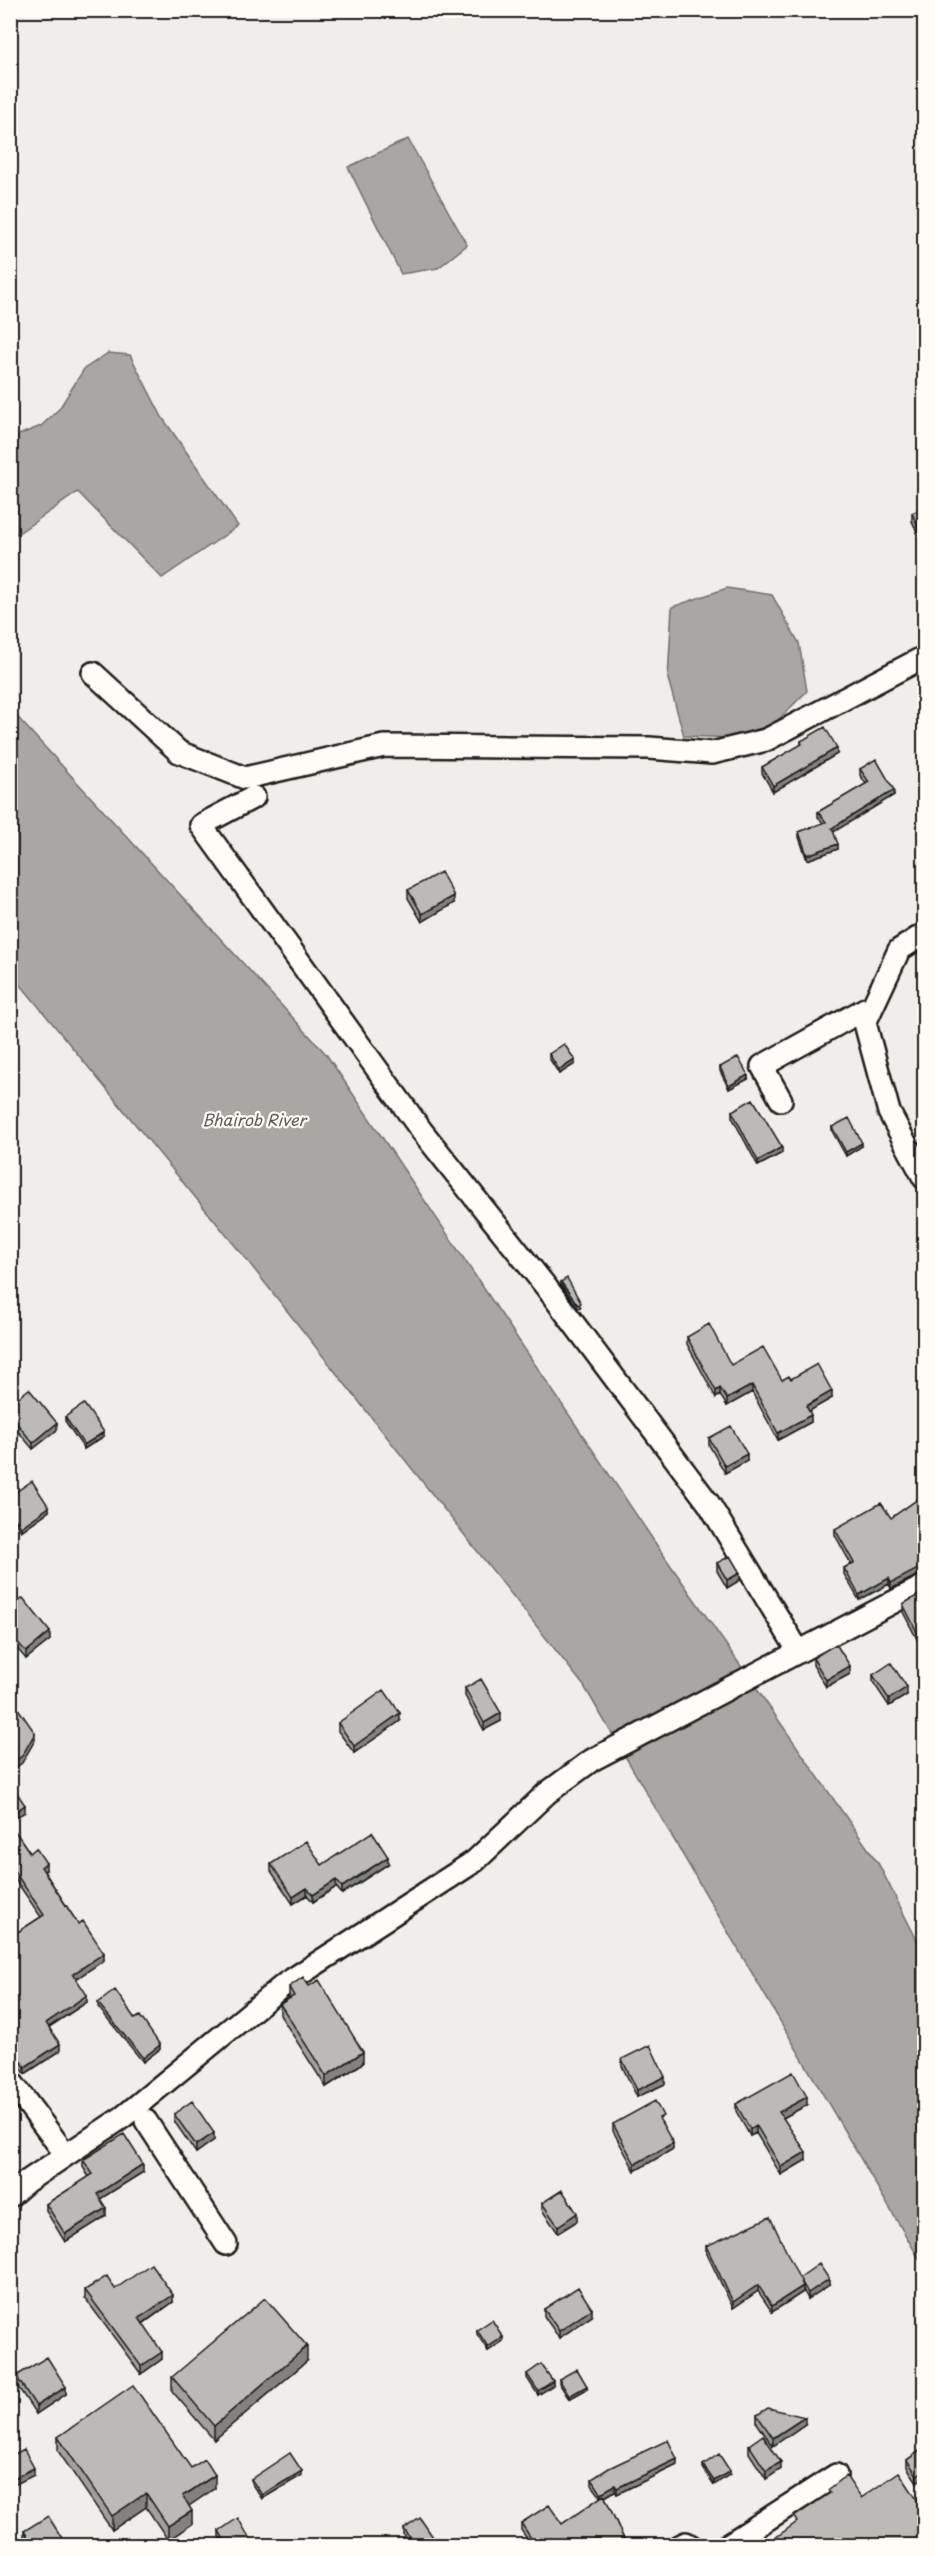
<svg xmlns="http://www.w3.org/2000/svg" width="935" height="2556" viewBox="0 0 935 2556" font-family="'Playpen Sans',sans-serif">
<style>
.water{fill:#a8a7a3;stroke:#706f6d;stroke-width:1.5}
.lines{fill:none;stroke-linecap:round;stroke-linejoin:round}
.street-casing{stroke:#1c1c1c;stroke-width:26}
.street{stroke:#fdfcf7;stroke-width:21}
.wall{fill:#a1a09d;stroke:#1c1c1c;stroke-width:1.5}
.shaded-wall{fill:#83827f;stroke:#1c1c1c;stroke-width:1.5}
.building{fill:#bbbab6;stroke:#1c1c1c;stroke-width:1.5}
.labels{text-anchor:middle;dominant-baseline:central;stroke-width:4.5;stroke-linejoin:round;paint-order:stroke}
.water-label{font-size:16px;font-style:italic;fill:#5b5b59;stroke:#fdfcf7}
</style>
<rect width="100%" height="100%" fill="#f0eeea"/>
<filter id="ink" filterUnits="userSpaceOnUse"><feTurbulence type="fractalNoise" baseFrequency=".0167" numOctaves="2"/><feDisplacementMap in="SourceGraphic" scale="12" xChannelSelector="R" yChannelSelector="G"/><feConvolveMatrix kernelMatrix="1 2 1 2 8 2 1 2 1" color-interpolation-filters="sRGB"/></filter>
<g filter="url(#ink)">
<!-- water -->
<path class="water" d="M408,139L467,245L438,268L401,274L348,167Z
M108,353L130,355L162,417L238,526L162,578L78,492L17,534L11,526V438L41,426L59,409L84,369Z
M727,588L772,595L799,643L807,691L775,723L733,738L684,736L668,679L672,607Z
M10,709L326,1054L660,1550L878,1863L924,1954V2267L584,1686L246,1259L11,973Z"/>
<g class="lines">
<!-- street casing -->
<g class="street-casing">
<path id="street" d="M93,673L179,752L245,778L384,746L649,748L712,753L766,740L924,657
M254,797L201,825L421,1130L547,1288L709,1504L799,1652
M924,934L899,950L865,1023L889,1112L924,1178
M781,1100L762,1066L865,1009
M10,2080L66,2155
M146,2121L226,2244
M10,2196L26,2182L123,2117L285,1984L475,1861L547,1793L592,1760L924,1586
M680,2546L686,2543L691,2546
M726,2546L836,2475"/>
</g>
<!-- street -->
<use href="#street" class="street"/>
</g>
<!-- wall -->
<path class="wall" d="M924,508V542L922,543L912,521V513Z
M801,741L837,754L773,792L762,773V767L801,745Z
M860,769L894,795L833,832L838,849L807,860L799,837V832L823,823L818,817V812L866,784L860,775Z
M408,890L454,903L422,922L408,898Z
M549,1054L575,1064L559,1074L549,1058Z
M720,1067L748,1079L729,1089L720,1071Z
M732,1111L782,1153L758,1166L732,1117Z
M832,1127L862,1146L846,1156L832,1131Z
M561,1282L581,1307L578,1308L561,1285Z
M687,1337L731,1365L782,1380L791,1379L832,1398L809,1411L811,1422L778,1440L752,1392L727,1406L720,1395L716,1398L687,1344Z
M10,1404L57,1430L33,1449L15,1428L10,1432Z
M65,1417L104,1436L84,1449L65,1421Z
M709,1438L747,1461L725,1473L709,1445Z
M924,1495V1567L920,1569V1574L891,1589L889,1584L859,1600L844,1574V1568L851,1564L835,1535V1529L891,1518Z
M10,1496L49,1511L21,1531L10,1516Z
M717,1563L740,1580L727,1588L717,1571Z
M924,1592V1645L921,1647L903,1612V1604Z
M10,1608L50,1640L26,1659L10,1640Z
M813,1658L850,1674L826,1687L813,1665Z
M873,1675L907,1695L889,1706L873,1682Z
M465,1688L501,1721L484,1730L465,1696Z
M400,1721L354,1753L338,1731V1723Z
M10,1824L30,1853L46,1870L44,1871L78,1924L104,1960L76,1979L87,2002L49,2027L60,2051L25,2074L10,2053V1937L41,1917L10,1872Z
M271,1864L322,1865L388,1864L342,1894L336,1887L313,1902L307,1895L293,1904L271,1871Z
M309,1986L363,2063L326,2087L280,2015V2004L289,1999V1987Z
M98,2003L160,2049L143,2062L98,2007Z
M622,2059L665,2084L637,2097L622,2066Z
M736,2104L807,2105L783,2118L806,2160L781,2175L756,2133L750,2136L736,2111Z
M174,2114L214,2140L196,2153L174,2121Z
M662,2123L673,2149L635,2171L613,2131V2124Z
M83,2160L143,2172L100,2199L106,2216L65,2242L46,2211V2204L89,2177L83,2167Z
M542,2203L577,2221L558,2233L542,2210Z
M706,2246L799,2278L829,2285L808,2299L803,2290V2292L772,2312L758,2291L733,2308L706,2252Z
M115,2289L173,2302L143,2324L162,2359L141,2374L85,2298V2290Z
M544,2309L592,2316L559,2338L544,2316Z
M477,2330L503,2341L488,2351L477,2334Z
M307,2361L214,2440L172,2391V2377Z
M527,2374L553,2385L538,2395L527,2378Z
M16,2376L66,2394L36,2414L16,2384Z
M559,2379L587,2389L569,2399L559,2383Z
M757,2415L805,2424L773,2446L757,2423Z
M58,2437L191,2468L215,2488L189,2505L192,2524L168,2540L146,2507L112,2530L58,2451Z
M749,2445L781,2469L766,2479L749,2453Z
M924,2448L917,2482L907,2467V2460Z
M677,2465L617,2494L615,2491L605,2497L627,2546H532L521,2530V2523L562,2524L601,2497L592,2485V2479Z
M703,2465L730,2474L714,2485L703,2468Z
M302,2475L262,2499L251,2483V2479Z
M404,2529L439,2546L410,2544L404,2535Z
M24,2531L67,2546H28L24,2538Z
M219,2531L254,2546H225L219,2537Z"/>
<!-- shaded-wall -->
<path class="shaded-wall" d="M922,535H924V542L922,543Z
M837,748V754L773,792V786Z
M894,790V795L832,833V828Z
M838,844V849L807,860V855Z
M454,896V903L422,922V914Z
M575,1060V1064L559,1074V1070Z
M748,1075V1079L729,1089V1086Z
M862,1143V1146L846,1156V1152Z
M782,1147V1153L758,1166V1161Z
M752,1385V1392L727,1406V1399Z
M720,1388V1395L716,1398V1391Z
M832,1391V1398L806,1413V1406Z
M811,1415V1422L778,1440V1433Z
M15,1421V1428L10,1432V1425Z
M57,1423V1430L33,1449V1443Z
M104,1432V1436L84,1449V1445Z
M747,1454V1461L725,1473V1466Z
M49,1507V1511L21,1531V1527Z
M924,1561V1567L920,1569V1574L891,1589V1583Z
M740,1573V1580L727,1588V1580Z
M889,1578V1584L859,1600V1595Z
M50,1632V1640L26,1659V1652Z
M924,1638V1645L921,1647V1640Z
M850,1666V1674L826,1687V1680Z
M907,1687V1695L889,1706V1699Z
M400,1713V1721L354,1753V1746Z
M501,1713V1721L484,1730V1723Z
M35,1733V1740L22,1763L11,1771V1764Z
M25,1805V1812L10,1821V1815Z
M388,1857V1864L342,1894V1887Z
M46,1863V1870L41,1873V1867Z
M336,1880V1887L313,1902V1895Z
M307,1888V1895L293,1904V1897Z
M104,1953V1960L73,1981V1974Z
M87,1995V2002L46,2029V2023Z
M60,2044V2051L25,2074V2067Z
M160,2045V2049L143,2062V2058Z
M363,2052V2063L326,2087V2076Z
M665,2077V2084L637,2097V2090Z
M807,2097V2105L779,2120V2112Z
M756,2125V2133L750,2136V2129Z
M214,2133V2140L196,2153V2145Z
M673,2143V2149L635,2171V2164Z
M806,2152V2160L781,2175V2167Z
M143,2164V2172L97,2201V2194Z
M106,2208V2216L65,2242V2234Z
M577,2213V2221L558,2233V2226Z
M15,2272V2279L10,2282V2275Z
M829,2279V2285L808,2299V2293Z
M758,2285V2291L733,2308V2302Z
M803,2286V2292L772,2312V2306Z
M173,2295V2302L139,2326V2318Z
M592,2309V2316L559,2338V2331Z
M503,2337V2341L488,2351V2347Z
M307,2346V2361L214,2440V2426Z
M162,2352V2359L141,2374V2366Z
M553,2381V2385L538,2395V2391Z
M587,2386V2389L569,2399V2396Z
M66,2387V2394L36,2414V2406Z
M805,2417V2424L773,2446V2438Z
M677,2459V2465L617,2494V2488Z
M781,2462V2469L766,2479V2471Z
M34,2468V2475L10,2487V2480Z
M924,2470V2477L917,2482V2475Z
M302,2471V2475L262,2499V2495Z
M730,2471V2474L714,2485V2481Z
M215,2475V2488L183,2510V2496Z
M615,2485V2491L601,2499V2493Z
M146,2493V2507L112,2530V2516Z
M922,2507V2512L918,2515V2510Z
M192,2511V2524L168,2540V2526Z"/>
<!-- building -->
<path class="building" d="M924,508V535H922L912,513Z
M825,727L837,748L773,786L762,767L802,744L801,741Z
M876,759L894,790L832,828L838,844L807,855L799,832L826,822L818,812L869,782L860,769Z
M441,872L454,896L422,914L408,890Z
M924,959V973L920,961Z
M564,1044L575,1060L559,1070L549,1054Z
M738,1057L748,1075L729,1086L720,1067Z
M753,1099L782,1147L758,1161L732,1111Z
M849,1118L862,1143L846,1152L832,1127Z
M567,1278L581,1303L578,1305L561,1282Z
M709,1324L731,1365L763,1347L782,1380L789,1376L791,1379L817,1364L832,1391L806,1406L811,1415L778,1433L752,1385L727,1399L720,1388L716,1391L687,1337Z
M29,1389L57,1423L33,1443L15,1421L10,1425V1404Z
M84,1404L104,1432L84,1445L65,1417Z
M731,1426L747,1454L725,1466L709,1438Z
M32,1481L49,1507L21,1527L10,1512V1496Z
M924,1495V1561L918,1564L920,1568L891,1583L889,1578L859,1595L844,1568L854,1563L835,1529L881,1503L891,1518Z
M730,1556L740,1573L727,1580L717,1563Z
M924,1592V1638L921,1640L903,1604Z
M23,1598L50,1632L26,1652L10,1633V1608Z
M836,1644L850,1666L826,1680L813,1658Z
M891,1663L907,1687L889,1699L873,1675Z
M481,1679L501,1713L484,1723L465,1688Z
M384,1690L400,1713L354,1746L338,1723Z
M15,1704L35,1733L22,1756L11,1764L10,1708Z
M13,1787L25,1805L10,1815V1789Z
M10,1824L30,1853L36,1848L46,1863L41,1867L78,1924L83,1921L104,1953L73,1974L87,1995L46,2023L60,2044L25,2067L10,2046V1996L14,1993L10,1988V1937L44,1915L10,1865Z
M372,1832L388,1857L342,1887L336,1880L313,1895L307,1888L293,1897L271,1864L306,1841L322,1865Z
M303,1977L309,1986L319,1980L363,2052L326,2076L280,2004L294,1996L289,1987Z
M115,1990L135,2019L140,2016L160,2045L143,2058L98,2003Z
M650,2045L665,2077L637,2090L622,2059Z
M793,2072L807,2097L779,2112L806,2152L781,2167L756,2125L750,2129L736,2104Z
M192,2101L214,2133L196,2145L174,2114Z
M655,2101L663,2116L659,2118L673,2143L635,2164L613,2124Z
M124,2134L143,2164L97,2194L106,2208L65,2234L46,2204L93,2174L83,2160Z
M562,2190L577,2213L558,2226L542,2203Z
M770,2217L799,2278L819,2264L829,2279L808,2293L800,2279L803,2286L772,2306L758,2285L733,2302L706,2246Z
M151,2264L173,2295L139,2318L162,2352L141,2366L85,2290L107,2276L115,2289Z
M10,2266L15,2272L10,2275Z
M578,2287L592,2309L559,2331L544,2309Z
M265,2298L307,2346L214,2426L172,2377Z
M492,2320L503,2337L488,2347L477,2330Z
M47,2357L66,2387L36,2406L16,2376Z
M541,2364L553,2381L538,2391L527,2374Z
M577,2369L587,2386L569,2396L559,2379Z
M133,2385L191,2468L205,2459L215,2475L183,2496L192,2511L168,2526L146,2493L112,2516L58,2437Z
M768,2408L805,2417L773,2438L757,2415Z
M763,2435L781,2462L766,2471L749,2445Z
M668,2440L677,2459L617,2488L615,2485L601,2493L592,2479L609,2468Z
M10,2447L15,2454L24,2449L34,2468L10,2480Z
M924,2448V2470L917,2475L907,2460Z
M290,2453L302,2471L262,2495L251,2479Z
M719,2454L730,2471L714,2481L703,2465Z
M899,2472L922,2507L918,2510L924,2522V2546H764L797,2522L794,2517L830,2493L828,2490L846,2476L861,2498Z
M604,2495L627,2546H536L521,2523L549,2505L562,2524Z
M48,2516L67,2546H33L24,2531Z
M238,2518L254,2546H228L219,2531Z
M420,2518L439,2546H407L413,2542L404,2529Z"/>
</g>
<g class="labels">
<!-- water labels -->
<g class="water-label">
<text x="254" y="1119">Bhairob River</text>
</g>
</g>
<!-- margin -->
<rect width="935" height="2556" fill="none" stroke="#fdfcf7" stroke-width="36"/>
<rect x="18" y="18" width="899" height="2520" fill="none" stroke="#1c1c1c" stroke-width="2" filter="url(#ink)"/>
</svg>
